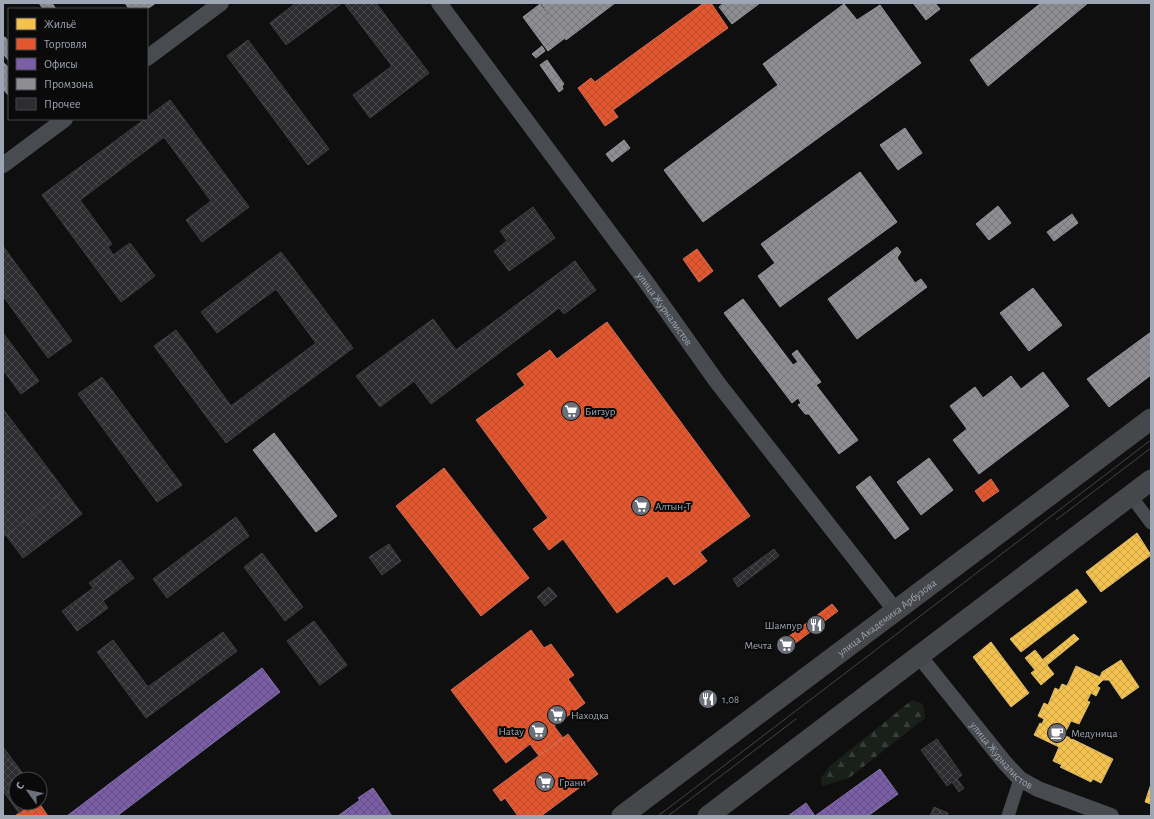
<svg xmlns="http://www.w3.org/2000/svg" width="1154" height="819" viewBox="0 0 1154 819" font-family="'Alegreya Sans',sans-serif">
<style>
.forest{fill:url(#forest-firs)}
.homes{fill:url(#homes-cross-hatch);stroke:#d9b96c}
.shops{fill:url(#shops-cross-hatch);stroke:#cf6e56}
.offices{fill:url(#offices-cross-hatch);stroke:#8673ab}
.industry{fill:url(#industry-cross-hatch);stroke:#92949c}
.building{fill:url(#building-cross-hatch);stroke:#3e4044}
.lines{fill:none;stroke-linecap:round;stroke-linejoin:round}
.minor{stroke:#484b50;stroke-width:13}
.tertiary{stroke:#484b50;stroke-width:16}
.primary{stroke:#46474a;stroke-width:21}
.tram{stroke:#444549;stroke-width:1}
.labels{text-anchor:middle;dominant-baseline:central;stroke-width:4;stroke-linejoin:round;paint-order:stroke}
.street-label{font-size:11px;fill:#9ea5b3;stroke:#0a0a0b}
.poi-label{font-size:11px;fill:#9ea5b3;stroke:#0a0a0b;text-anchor:start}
</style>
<defs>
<pattern id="forest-firs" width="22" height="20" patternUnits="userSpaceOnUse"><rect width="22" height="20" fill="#19201a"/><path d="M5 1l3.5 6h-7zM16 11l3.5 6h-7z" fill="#373d39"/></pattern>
<pattern id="homes-cross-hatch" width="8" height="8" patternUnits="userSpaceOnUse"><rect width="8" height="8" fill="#f2c14e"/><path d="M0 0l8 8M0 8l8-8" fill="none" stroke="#cba449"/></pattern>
<pattern id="shops-cross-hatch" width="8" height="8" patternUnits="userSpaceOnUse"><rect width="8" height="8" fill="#e4572e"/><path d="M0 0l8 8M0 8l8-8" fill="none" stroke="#b74e30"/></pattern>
<pattern id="offices-cross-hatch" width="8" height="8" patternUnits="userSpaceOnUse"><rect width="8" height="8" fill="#7b5ea7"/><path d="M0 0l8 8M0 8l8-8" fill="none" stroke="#604f7f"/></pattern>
<pattern id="industry-cross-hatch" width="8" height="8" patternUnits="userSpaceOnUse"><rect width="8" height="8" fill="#8d8d92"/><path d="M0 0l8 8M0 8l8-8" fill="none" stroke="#76767b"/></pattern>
<pattern id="building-cross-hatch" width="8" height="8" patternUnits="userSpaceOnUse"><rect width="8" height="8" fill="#2d2d2f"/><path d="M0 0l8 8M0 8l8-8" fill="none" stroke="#48484b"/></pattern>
</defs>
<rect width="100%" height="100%" fill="#0f0f10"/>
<!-- forest -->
<path class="forest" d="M912,700L923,704L925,718L849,778L822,786L821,778L830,766Z"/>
<!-- homes -->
<path class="homes" d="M1137,533L1151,555L1101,592L1086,572Z
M1077,589L1087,602L1021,652L1010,639Z
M1074,634L1079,639L1047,665L1042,660Z
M991,642L1029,693L1011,707L973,657Z
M1035,650L1054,674L1041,685L1031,673L1035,670L1025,658Z
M1121,660L1139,687L1122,699L1109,680H1103L1097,686L1100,688L1096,696L1091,693L1087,701L1090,702L1079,724L1071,721L1064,735L1113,759L1101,783L1093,779L1091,782L1060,767L1062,765L1053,761L1059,747L1034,735L1040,723L1042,724L1044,719L1038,716L1044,703L1048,705L1055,688L1059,690L1062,684L1067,686L1076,666L1100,677L1102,672Z
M1151,784V804L1145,802Z"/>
<!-- shops -->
<path class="shops" d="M704,3H711L728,28L613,110L618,117L605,126L578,88L591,78L595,82Z
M697,249L713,271L699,282L683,259Z
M607,322L750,516L700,552L707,561L690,574L674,585L667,576L617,613L563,539L549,550L533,529L548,518L476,420L525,385L517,374L550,350L557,359Z
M444,468L529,578L481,616L396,506Z
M991,479L999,491L983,502L975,491Z
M832,604L838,611L785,651L780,643Z
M531,630L544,648L551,644L574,675L568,679L585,703L554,726L563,738L539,756L530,744L506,763L451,690Z
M710,692L713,697L704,704L700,699Z
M568,734L598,774L541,816H518L505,798L501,801L493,790Z
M32,803H39L48,816H15Z"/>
<!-- offices -->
<path class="offices" d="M262,668L280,692L117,816H67Z
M880,769L898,794L868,816H788L806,803L815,816Z
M373,788L392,816H338L360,800L358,798Z"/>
<!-- industry -->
<path class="industry" d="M39,3H52L56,9H43Z
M125,3H156L147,9H129Z
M541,3H615L566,40Z
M724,3H760L732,24L719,7Z
M913,3H935L940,9L926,20Z
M1041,3H1088L988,86L970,60Z
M540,4L565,38L548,51L523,17Z
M844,4L857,20L880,5L921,63L703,222L664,170L778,85L763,64Z
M5,37L9,42V61L3,54V38Z
M542,46L545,51L536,58L532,54Z
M547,60L554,70L547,75L540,65Z
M3,62L9,68V96L3,89Z
M554,70L564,84L562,86L563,89L559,92L547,75Z
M905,128L922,153L898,170L880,145Z
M624,140L630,148L612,162L606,154Z
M860,172L897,222L780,307L758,276L775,263L761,244Z
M998,206L1011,223L989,240L976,224Z
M1072,214L1078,223L1054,241L1047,232Z
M897,247L901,252L897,258L915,283L921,279L927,287L857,339L828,299Z
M1033,288L1062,325L1029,351L1000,313Z
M743,299L793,365L798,362L792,354L797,350L821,382L816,385L858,440L839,454L809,414H805L798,405L801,403L798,398L792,403L724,313Z
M1151,332V375L1109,407L1087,379Z
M1043,372L1069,406L979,474L953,440L967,429L950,406L975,387L983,398L1011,376L1021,389Z
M274,433L337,516L316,532L253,450Z
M929,458L953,490L921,515L897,482Z
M870,476L909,529L895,539L856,487Z"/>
<!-- building -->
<path class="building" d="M296,3H342L286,45L270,23Z
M344,3H376L429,73L370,118L353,95L392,66Z
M248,40L329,149L308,165L227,56Z
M170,100L249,207L202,242L186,220L211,201L164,137L80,200L112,244L108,247L113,255L130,243L155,276L121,302L42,195L145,119H147V117Z
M533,207L555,238L509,271L494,251L507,241L500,231Z
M3,246L72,341L48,358L3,296Z
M281,252L353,348L226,443L154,346L176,330L231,406L316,343L276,289L217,333L201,312Z
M575,261L596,290L564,314L559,308L431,404L414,381L380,407L356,376L433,319L456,350Z
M3,333L39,381L21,394L3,370Z
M102,377L182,485L157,502L78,394Z
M3,409L65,491L3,537Z
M65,491L82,514L23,558L6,535Z
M236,517L249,536L167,598L153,579Z
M389,544L401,561L382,575L369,557Z
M774,549L779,556L738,587L733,579Z
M262,553L303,607L285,621L244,567Z
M120,560L134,578L103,601L108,608L77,631L62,611L93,588L89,583Z
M549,587L557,596L545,606L537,597Z
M314,621L347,665L320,685L287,641Z
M223,632L237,651L146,718L97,652L113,640L148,687Z
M937,739L962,775L957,779L964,788L959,792L952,782L947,786L921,750Z
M3,747L27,779H16V803H32L19,813L3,791Z
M934,807L948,813L947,816H930Z"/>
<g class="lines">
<!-- minor -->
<path class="minor" d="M1131,496L1151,523
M1008,816L1020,779"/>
<!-- tertiary -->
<g class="tertiary">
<path id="s1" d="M439,3L644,279L717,382L895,610"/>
<path d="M147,58L221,3"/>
<path d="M3,165L65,119"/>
<path id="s2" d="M920,657L1005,763L1020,779L1038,789L1111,816"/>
</g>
<!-- primary -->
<g class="primary">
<path id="s3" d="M622,816L1151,419"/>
<path d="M708,816L1151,480"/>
</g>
<!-- tram -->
<path class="tram" d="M1056,520L1151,448
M658,816L1151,440
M668,816L796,719"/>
</g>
<!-- icons -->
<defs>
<g id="supermarket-disc" transform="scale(1)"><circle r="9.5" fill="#6c707a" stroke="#0a0a0b"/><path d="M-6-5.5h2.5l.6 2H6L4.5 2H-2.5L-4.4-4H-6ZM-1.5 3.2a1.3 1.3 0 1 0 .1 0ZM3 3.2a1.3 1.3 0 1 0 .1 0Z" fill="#fff"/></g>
<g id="restaurant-disc" transform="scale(1)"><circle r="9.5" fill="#6c707a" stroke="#0a0a0b"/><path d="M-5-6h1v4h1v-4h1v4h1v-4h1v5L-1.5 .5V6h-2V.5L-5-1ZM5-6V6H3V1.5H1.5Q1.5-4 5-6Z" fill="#fff"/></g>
<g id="cafe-disc" transform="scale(1)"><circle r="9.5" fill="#6c707a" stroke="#0a0a0b"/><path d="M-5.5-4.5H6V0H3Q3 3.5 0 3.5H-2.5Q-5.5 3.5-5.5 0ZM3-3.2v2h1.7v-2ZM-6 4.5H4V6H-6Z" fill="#fff"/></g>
</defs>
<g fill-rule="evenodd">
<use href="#supermarket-disc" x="571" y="411"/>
<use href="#supermarket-disc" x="641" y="506"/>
<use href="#restaurant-disc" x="816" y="625"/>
<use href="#supermarket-disc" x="786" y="645"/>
<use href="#restaurant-disc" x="708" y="699"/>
<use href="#supermarket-disc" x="557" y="715"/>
<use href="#supermarket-disc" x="538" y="731"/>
<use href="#cafe-disc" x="1057" y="733"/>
<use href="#supermarket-disc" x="545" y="782"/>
</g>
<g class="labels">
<!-- street labels -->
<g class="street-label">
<text stroke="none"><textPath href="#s1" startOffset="380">улица Журналистов</textPath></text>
<text stroke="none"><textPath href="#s3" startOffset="331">улица Академика Арбузова</textPath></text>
<text stroke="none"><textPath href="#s2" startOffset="128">улица Журналистов</textPath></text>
</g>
<!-- poi labels -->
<g class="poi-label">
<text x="585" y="411">Бигзур</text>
<text x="655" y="506">Алтын-Т</text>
<text x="802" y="625" text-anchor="end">Шампур</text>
<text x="772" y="645" text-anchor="end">Мечта</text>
<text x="722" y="699">1,08</text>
<text x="571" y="715">Находка</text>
<text x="524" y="731" text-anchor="end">Hatay</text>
<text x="1071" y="733">Медуница</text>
<text x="559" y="782">Грани</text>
</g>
</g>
<!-- border -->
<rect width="1154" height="819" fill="none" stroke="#9ea5b3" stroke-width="8"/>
<!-- legend -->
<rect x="8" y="8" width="140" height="112" fill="#0a0a0b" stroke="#45484e"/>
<rect x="16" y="18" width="20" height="12" fill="#f2c14e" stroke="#45484e"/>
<text x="44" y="28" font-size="12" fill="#9ea5b3">Жильё</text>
<rect x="16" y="38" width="20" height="12" fill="#e4572e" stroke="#45484e"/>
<text x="44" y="48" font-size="12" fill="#9ea5b3">Торговля</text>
<rect x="16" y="58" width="20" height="12" fill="#7b5ea7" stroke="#45484e"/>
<text x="44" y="68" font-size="12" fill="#9ea5b3">Офисы</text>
<rect x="16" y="78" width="20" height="12" fill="#8d8d92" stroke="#45484e"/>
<text x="44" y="88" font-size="12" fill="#9ea5b3">Промзона</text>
<rect x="16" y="98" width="20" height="12" fill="#2d2d2f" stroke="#45484e"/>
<text x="44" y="108" font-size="12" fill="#9ea5b3">Прочее</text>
<!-- north arrow -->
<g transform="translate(28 791) rotate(303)"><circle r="19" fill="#0a0a0b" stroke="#45484e"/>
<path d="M0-3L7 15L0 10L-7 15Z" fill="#6c707a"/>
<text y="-6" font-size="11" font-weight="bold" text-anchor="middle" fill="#9ea5b3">С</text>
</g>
</svg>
